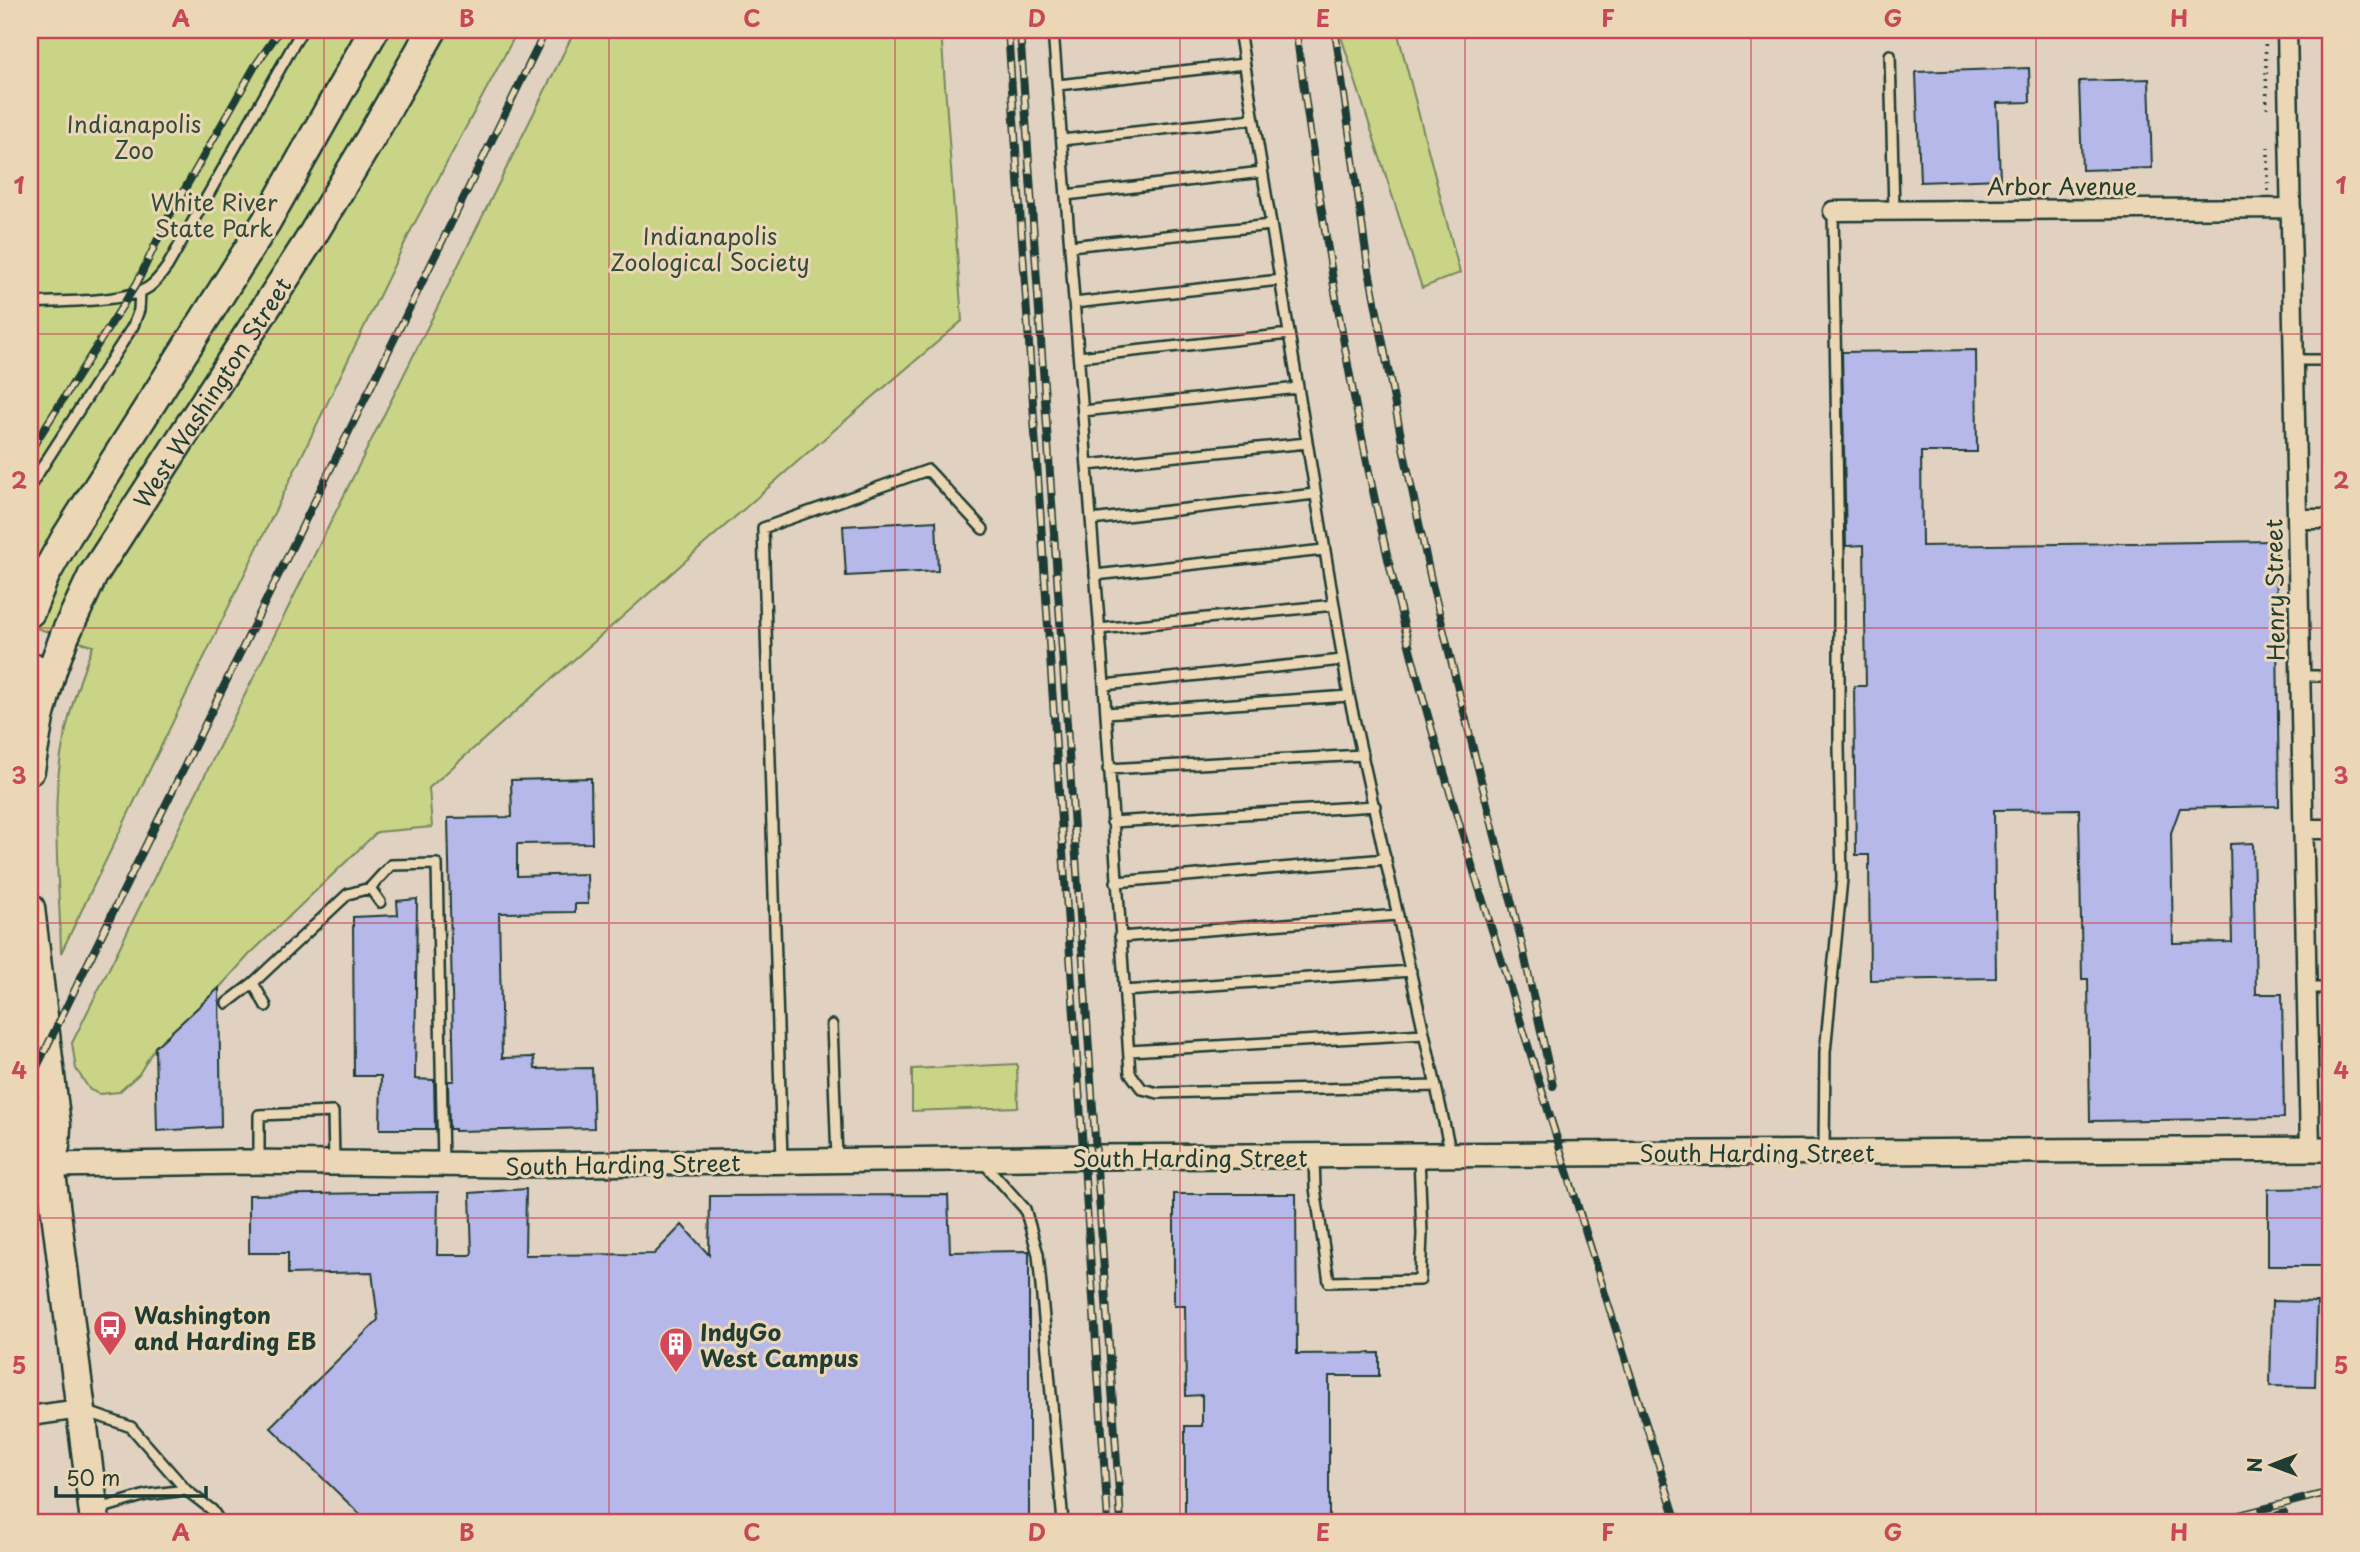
<svg xmlns="http://www.w3.org/2000/svg" width="2360" height="1552" viewBox="0 0 2360 1552" font-family="'Playpen Sans',sans-serif">
<style>
.green{fill:#c9d487;stroke:#74885e;stroke-width:2}
.building{fill:#b7b8ea;stroke:#1f3d34;stroke-width:2}
.lines{fill:none;stroke-linecap:round;stroke-linejoin:round}
.service-casing{stroke:#1f3d34;stroke-width:14}
.minor-casing{stroke:#1f3d34;stroke-width:23}
.tertiary-casing{stroke:#1f3d34;stroke-width:28}
.secondary-casing{stroke:#1f3d34;stroke-width:30}
.primary-casing{stroke:#1f3d34;stroke-width:33}
.path{stroke:#1f3d34;stroke-width:3.5;stroke-dasharray:2 5;stroke-linecap:butt}
.service{stroke:#ebd7b5;stroke-width:9}
.minor{stroke:#ebd7b5;stroke-width:18}
.tertiary{stroke:#ebd7b5;stroke-width:23}
.secondary{stroke:#ebd7b5;stroke-width:24}
.primary{stroke:#ebd7b5;stroke-width:28}
.rail-casing{stroke:#1f3d34;stroke-width:8}
.rail{stroke:#ebd7b5;stroke-width:5;stroke-dasharray:16;stroke-linecap:butt}
.grid{fill:none;stroke:#c84859;stroke-width:2;stroke-opacity:0.55}
.labels{text-anchor:middle;dominant-baseline:central;stroke-width:6;stroke-linejoin:round;paint-order:stroke}
.park-label{font-size:23px;fill:#304c3c;stroke:#ebd7b5}
.street-label{font-size:23px;fill:#1f3d34;stroke:#ebd7b5}
.poi-label{font-size:23px;font-weight:bold;fill:#1f3d34;stroke:#ebd7b5;text-anchor:start}
.neatline{fill:none;stroke:#c84859;stroke-width:2.5}
.grid-label{font-size:23px;text-anchor:middle;font-weight:bold;fill:#c84859}
</style>
<rect width="100%" height="100%" fill="#e1d1c0"/>
<filter id="ink" filterUnits="userSpaceOnUse"><feTurbulence type="fractalNoise" baseFrequency=".0143" numOctaves="2"/><feDisplacementMap in="SourceGraphic" scale="14" xChannelSelector="R" yChannelSelector="G"/><feConvolveMatrix kernelMatrix="1 2 1 2 8 2 1 2 1" color-interpolation-filters="sRGB"/></filter>
<g filter="url(#ink)">
<!-- green -->
<path class="green" d="M30,30H518L412,228L61,953C60,899 54,845 57,792C60,742 74,692 93,646L30,626Z
M575,30H941L962,321L805,455L429,788L432,827L377,832L250,954L219,988L155,1047L139,1074L119,1092L100,1094L90,1090L76,1069L72,1043Z
M1339,30H1397L1460,273L1422,288Z
M1017,1064L1018,1107L912,1111V1069Z"/>
<!-- building -->
<path class="building" d="M2029,68L2030,102L1997,103L2000,179L1920,182L1916,72Z
M2149,79L2152,168L2082,170L2079,81Z
M1976,350L1977,452H1921L1922,546L2276,541L2279,806L2180,808L2171,833L2173,943L2232,942L2230,844L2253,843L2256,994H2282L2284,1118L2090,1121L2088,979H2082L2079,809L1994,810L1996,978L1870,980L1869,855H1856L1854,686H1866L1864,545L1846,546L1842,352Z
M936,521L938,571L846,576L843,526Z
M591,778L592,843L517,844V876L587,874L588,904H575V912L499,913L502,1058L534,1057L535,1069L592,1068L594,1128L455,1131V1129H449L448,1081H454L448,818L512,817L511,780Z
M417,899L415,1079L434,1080L435,1129H380L381,1076H354L353,917L398,915L397,901Z
M219,988L221,1127L157,1131L155,1047Z
M2330,1188V1266H2268V1189Z
M526,1189L525,1255L654,1254L682,1225L709,1255L710,1196L948,1195L950,1252L1029,1251V1522H368L270,1427L378,1320L372,1272L288,1274V1253H249V1195L438,1192L437,1255H472L470,1193Z
M1174,1194H1296L1297,1354L1379,1353V1376H1329V1518H1313V1522H1185V1426H1202V1395L1186,1396L1185,1306H1174Z
M2272,1301L2317,1302L2315,1387L2270,1386Z"/>
<g class="lines">
<!-- service casing -->
<g class="service-casing">
<path id="service" d="M1053,30L1104,685L1130,1073L1142,1089L1158,1093L1436,1086
M1239,30L1349,696L1451,1154
M1890,55L1894,210
M1058,85L1244,64
M1062,140L1253,119
M1066,195L1262,172
M1070,246L1271,225
M30,303C59,301 126,303 149,287C156,282 162,274 167,267L302,30
M1074,303L1280,280
M1079,357L1289,334
M2294,360H2330
M1083,411L1298,388
M1087,465L1307,443
M30,486L133,326L139,310L140,292
M1091,520L1315,494
M1095,575L1324,550
M1099,629L1334,605
M2301,676H2330
M1104,685L1342,660
M1106,713L1349,696
M1108,769L1363,755
M1112,822L1375,806
M1116,882L1386,859
M370,888L391,865L437,864L443,1163
M1120,937L1398,915
M253,983L266,1006
M2307,988H2330
M1124,991L1411,971
M227,1003L253,983L348,894L370,888L380,902
M832,1025L837,1159
M1129,1051L1424,1034
M1824,1150L1825,1052L1842,879L1839,748V560L1833,211
M1314,1158L1315,1188L1329,1282L1420,1280L1422,1234L1419,1156
M782,1160L763,528L928,470L983,529
M259,1161V1115L333,1112L334,1163
M982,1161L1025,1209L1038,1254L1063,1522
M85,1411L131,1427L186,1490L212,1510L220,1522
M96,1510L146,1495L186,1490"/>
</g>
<!-- minor casing -->
<g class="minor-casing">
<path id="minor" d="M2287,30L2310,1149
M1833,211L2291,208
M2297,519H2330
M2304,829H2330
M30,1416L80,1409"/>
</g>
<!-- tertiary casing -->
<g class="tertiary-casing">
<path id="tertiary" d="M50,1165L244,1162L511,1165L1097,1157L2330,1149"/>
</g>
<!-- secondary casing -->
<g class="secondary-casing">
<path id="secondary" d="M30,666L52,670"/>
</g>
<!-- primary casing -->
<g class="primary-casing">
<g id="primary">
<path d="M30,612L45,575L67,536L266,222L374,30"/>
<path id="s1" d="M30,770L39,718L52,670L65,635L93,575L307,244L370,139L432,30"/>
<path d="M30,908L56,1126L55,1146L50,1165L95,1522"/>
<path d="M30,1109C33,1130 39,1147 50,1165"/>
</g>
</g>
<!-- path -->
<path class="path" d="M2265,30L2267,108
M2268,147V192"/>
<!-- service -->
<use href="#service" class="service"/>
<!-- minor -->
<use href="#minor" class="minor"/>
<!-- tertiary -->
<use href="#tertiary" class="tertiary"/>
<!-- secondary -->
<use href="#secondary" class="secondary"/>
<!-- primary -->
<use href="#primary" class="primary"/>
<!-- rail casing -->
<g class="rail-casing">
<path id="rail" d="M1008,30L1108,1522
M1020,30L1121,1522
M1296,30C1322,227 1354,424 1402,617C1436,755 1480,891 1522,1026C1573,1192 1624,1357 1677,1522
M1335,30L1367,260L1404,452L1431,580L1520,936L1553,1086
M30,451L137,283L167,220L255,66L280,30
M30,1081L546,30
M2212,1522L2330,1492
M2259,1522L2284,1513"/>
</g>
<!-- rail -->
<use href="#rail" class="rail"/>
</g>
</g>
<!-- grid -->
<path class="grid" d="M324,30V1522M609,30V1522M895,30V1522M1180,30V1522M1465,30V1522M1751,30V1522M2036,30V1522M30,334H2330M30,628H2330M30,923H2330M30,1218H2330"/>
<!-- icons -->
<defs>
<g id="bus-pin" transform="scale(1.75)"><path d="M0 17L-7.5 6A9.5 9.5 0 1 1 7.5 6Z" fill="#d1495b" stroke="#ebd7b5"/><path d="M-5-6H5V4H4V6H2V4H-2V6H-4V4H-5ZM-3.5-4V0h7V-4ZM-3.5 1.2v1.5H-2V1.2ZM2 1.2v1.5H3.5V1.2Z" fill="#fff"/></g>
<g id="building-pin" transform="scale(1.75)"><path d="M0 17L-7.5 6A9.5 9.5 0 1 1 7.5 6Z" fill="#d1495b" stroke="#ebd7b5"/><path d="M-4-6H4V6H1V3H-1V6H-4ZM-2.5-4.3h1.7v1.8h-1.7ZM.8-4.3h1.7v1.8H.8ZM-2.5-1h1.7V.8h-1.7ZM.8-1h1.7V.8H.8Z" fill="#fff"/></g>
</defs>
<g fill-rule="evenodd">
<use href="#bus-pin" x="110" y="1327"/>
<use href="#building-pin" x="676" y="1344"/>
</g>
<g class="labels">
<!-- park labels -->
<g class="park-label">
<text x="134" y="123">Indianapolis<tspan x="134" dy="26">Zoo</tspan></text>
<text x="214" y="201">White River<tspan x="214" dy="26">State Park</tspan></text>
<text x="710" y="235">Indianapolis<tspan x="710" dy="26">Zoological Society</tspan></text>
</g>
<!-- street labels -->
<g class="street-label">
<text x="2062" y="185">Arbor Avenue</text>
<text stroke="none"><textPath href="#s1" startOffset="424">West Washington Street</textPath></text>
<text transform="translate(2274 590) rotate(-91)">Henry Street</text>
<text x="1757" y="1152">South Harding Street</text>
<text x="1190" y="1157">South Harding Street</text>
<text transform="translate(623 1164) rotate(-1)">South Harding Street</text>
</g>
<!-- poi labels -->
<g class="poi-label">
<text x="134" y="1314">Washington<tspan x="134" dy="26">and Harding EB</tspan></text>
<text x="700" y="1331">IndyGo<tspan x="700" dy="26">West Campus</tspan></text>
</g>
</g>
<!-- margin -->
<rect width="2360" height="1552" fill="none" stroke="#ebd7b5" stroke-width="77"/>
<!-- north arrow -->
<g transform="translate(2272 1465) rotate(270)" stroke="#ebd7b5" stroke-width="5" paint-order="stroke">
<path d="M0-5L12 26L0 18L-12 26Z" fill="#1f3d34"/>
<text y="-10" font-size="19" font-weight="bold" text-anchor="middle" fill="#1f3d34">N</text>
</g>
<!-- scale -->
<path d="M56 1486v10h150v-10" fill="none" stroke="#1f3d34" stroke-width="3.5"/>
<text x="66" y="1486" font-size="21" fill="#1f3d34" stroke="#ebd7b5" stroke-width="5" paint-order="stroke">50 m</text>
<rect x="38" y="38" width="2284" height="1476" class="neatline"/>
<g class="grid-label">
<text x="181" y="27">A</text>
<text x="467" y="27">B</text>
<text x="752" y="27">C</text>
<text x="1037" y="27">D</text>
<text x="1323" y="27">E</text>
<text x="1608" y="27">F</text>
<text x="1893" y="27">G</text>
<text x="2179" y="27">H</text>
<text x="19" y="194">1</text>
<text x="2341" y="194">1</text>
<text x="19" y="489">2</text>
<text x="2341" y="489">2</text>
<text x="19" y="784">3</text>
<text x="2341" y="784">3</text>
<text x="19" y="1079">4</text>
<text x="2341" y="1079">4</text>
<text x="19" y="1374">5</text>
<text x="2341" y="1374">5</text>
<text x="181" y="1541">A</text>
<text x="467" y="1541">B</text>
<text x="752" y="1541">C</text>
<text x="1037" y="1541">D</text>
<text x="1323" y="1541">E</text>
<text x="1608" y="1541">F</text>
<text x="1893" y="1541">G</text>
<text x="2179" y="1541">H</text>
</g>
</svg>
